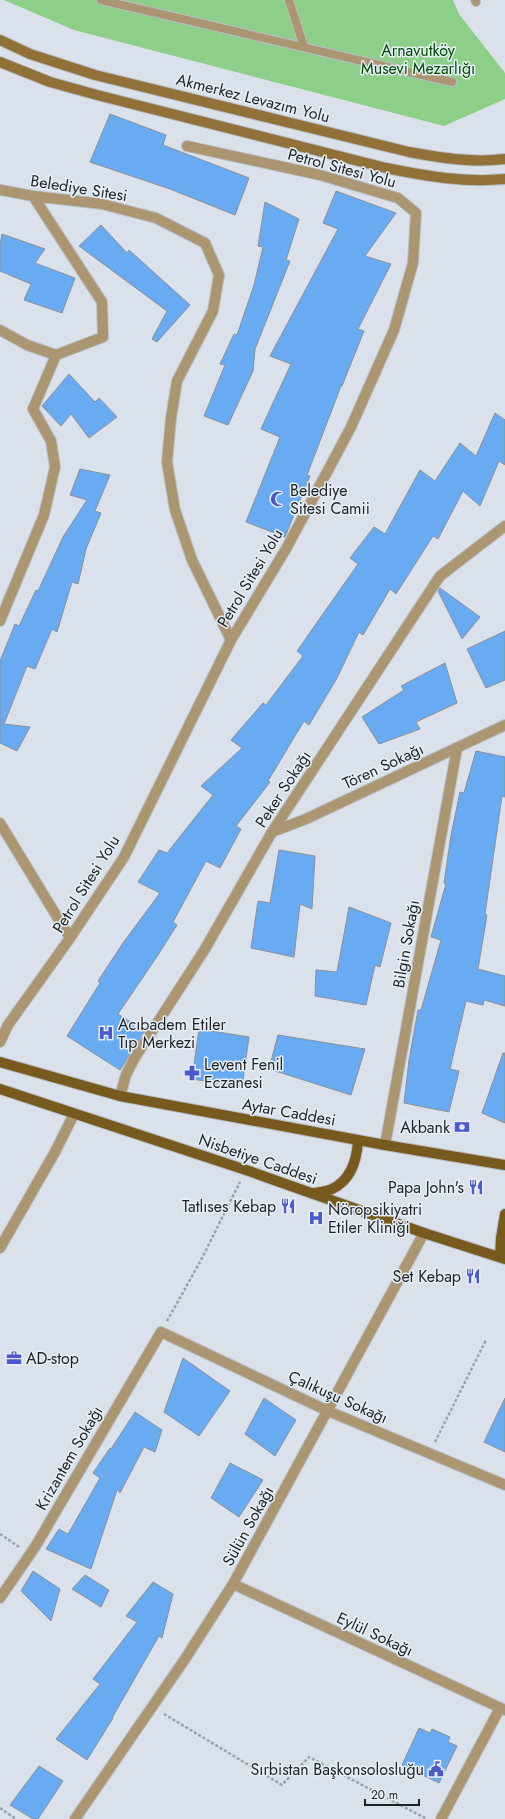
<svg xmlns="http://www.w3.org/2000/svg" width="505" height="1819" viewBox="0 0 505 1819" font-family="Jost,sans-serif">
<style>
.green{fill:#8dce89}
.building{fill:#68abf2;stroke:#899099}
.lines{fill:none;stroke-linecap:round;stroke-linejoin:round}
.lane-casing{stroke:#b8bfc7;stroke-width:10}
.street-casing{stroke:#b8bfc7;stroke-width:12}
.secondary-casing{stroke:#b8bfc7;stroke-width:12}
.primary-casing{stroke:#b8bfc7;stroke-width:12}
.path{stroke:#9ba1a8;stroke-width:2.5;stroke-dasharray:3 2;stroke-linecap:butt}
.lane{stroke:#ac9672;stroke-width:8}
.street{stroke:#ac9672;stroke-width:10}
.secondary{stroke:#927138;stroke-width:10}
.primary{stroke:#78591e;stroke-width:10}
.labels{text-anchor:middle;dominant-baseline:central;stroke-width:3;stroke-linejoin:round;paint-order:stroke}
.park-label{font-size:16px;fill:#004d00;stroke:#e7eff7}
.street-label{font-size:16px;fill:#1f2225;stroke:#e7eff7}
.poi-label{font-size:16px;fill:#1f2225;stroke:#e7eff7;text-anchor:start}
</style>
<rect width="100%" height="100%" fill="#dae1ea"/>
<!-- green -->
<path class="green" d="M4,0H453L459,14L505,73V99L444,126L74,30Z"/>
<!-- building -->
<path class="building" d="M110,114L166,135L163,145L249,178L235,215L170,189L90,162Z
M336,191L396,213L365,256L391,264L358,329L364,331L342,386H341L307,475L310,476L285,537L246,522L280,437L261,429L291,364L270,356L338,229L323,223Z
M265,202L299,219L286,260L290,261L255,349L253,371L228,425L204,416L225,365L220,364L234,334L237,335L254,285L263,247L258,246Z
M101,225L127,253L129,250L190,305L157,342L152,339L167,311L79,246Z
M2,234L45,249L35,263L75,278L62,313L24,300L31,284L0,271V245Z
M69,374L95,402L99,398L117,417L89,438L71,414L61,426L42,406Z
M495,413L505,420V465L499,461L480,506L463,491L438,539L433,536L396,594L390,589L363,635L359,632L337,678L309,725L304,721L268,781L270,782L236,826L241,829L220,868L206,861L173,922L177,925L158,955L118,1014L145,1031L120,1070L67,1036L100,983L98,981L123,943L160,893L138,882L159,850L167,853L213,795L201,786L242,748L231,740L263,703L266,705L303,656L297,651L358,564L350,558L374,527L385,534L420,470L435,481L460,443L476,456Z
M80,469L110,475L95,511L101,513L86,549L78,584L72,582L57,632L52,629L35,669L27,666L4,724L30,727L17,751L0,743V661L15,624L19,626L36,590L38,591L63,537L87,500L70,495Z
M440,588L480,617L462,639L438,591Z
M505,631V680L486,688L467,649Z
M445,663L457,703L416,722L420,729L379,744L362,717L404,690L401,686Z
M476,751L505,757V797L502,796L485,914L487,915L478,969L505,976V1006L484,1000L483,1005L466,1001L450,1069L459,1071L449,1112L404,1103L409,1060L418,1010H421L441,940L431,937L446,884L444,883L451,835L460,792L464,793Z
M279,850L315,856L312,909L300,904L294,957L251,948L258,901L270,903Z
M349,907L391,923L380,967L375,965L366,1005L315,996L316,970L337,972Z
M199,1029L249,1037L242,1087L192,1079Z
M278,1035L365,1049L351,1095L269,1069Z
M503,1053H505V1123L482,1113Z
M183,1358L230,1391L199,1436L164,1412Z
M264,1398L296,1420L275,1456L245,1434Z
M505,1398V1452L484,1442Z
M135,1412L162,1430L155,1452L144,1447L120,1493L117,1490L91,1569L46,1549L59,1529L68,1534L100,1478L93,1473L110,1448L111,1449Z
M230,1463L263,1480L239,1517L211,1498Z
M33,1571L60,1589L51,1621L21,1591Z
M85,1575L109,1590L101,1607L72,1589Z
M153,1582L173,1594L162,1638L159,1636L112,1718H113L87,1760L56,1739L100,1684L93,1679L137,1622L126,1616Z
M419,1728L430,1733L432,1729L450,1737L448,1742L457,1746L439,1783L402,1765Z
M39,1766L63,1781L38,1819H33L10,1805Z"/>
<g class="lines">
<!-- lane casing -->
<g class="lane-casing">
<path id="lane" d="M101,0L452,82
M289,0L304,47
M475,0L476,2"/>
</g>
<!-- street casing -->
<g class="street-casing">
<path id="street" d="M0,190L33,196L102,204L156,218L205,243L219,275L213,311L177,381L171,418L167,462L175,510L192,560L231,640
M0,330L27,345L56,355
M0,621L44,515L55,467L51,441L33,409L56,355L103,337L102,302L33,196
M0,823L70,938
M272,832L306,819L505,725
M0,1042L8,1025L70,938L124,857L231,640L286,549L351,427L394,330L413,263L416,213L398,198L320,175L187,146
M120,1096L126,1075L134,1059L205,949L272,832L440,576L505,526
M385,1145L457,748
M0,1248L55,1152L74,1114
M233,1584L505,1710
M0,1598L35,1547L161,1332L328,1411L505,1485
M75,1819L185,1659L233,1584L424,1233
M441,1819L500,1708"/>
</g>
<!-- secondary casing -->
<g class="secondary-casing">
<path id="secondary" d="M0,40L30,54L95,75L409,152C441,158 473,163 505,159
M0,62L50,82L97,95L386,168C425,176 465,183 505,179"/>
</g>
<!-- primary casing -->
<g class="primary-casing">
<path id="primary" d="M0,1062L120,1096L385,1145L505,1165
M0,1089L246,1170L424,1233L505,1259
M313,1193C319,1192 326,1192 332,1189C351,1180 357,1160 358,1140
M500,1257L501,1238L505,1214"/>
</g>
<!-- path -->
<path class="path" d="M167,1321L201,1260L240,1182
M435,1442L486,1340
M0,1534L19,1547
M164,1714L282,1785L309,1757L427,1819
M0,1808L16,1819"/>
<!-- lane -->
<use href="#lane" class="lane"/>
<!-- street -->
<use href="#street" class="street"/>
<!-- secondary -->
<use href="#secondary" class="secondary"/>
<!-- primary -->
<use href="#primary" class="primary"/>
</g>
<!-- icons -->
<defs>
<g id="mosque-bare" transform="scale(1.2)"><path d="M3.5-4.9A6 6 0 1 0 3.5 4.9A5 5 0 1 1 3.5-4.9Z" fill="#4b58ce" stroke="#e7eff7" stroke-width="2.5" paint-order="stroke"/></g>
<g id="hospital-bare" transform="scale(1.2)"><path d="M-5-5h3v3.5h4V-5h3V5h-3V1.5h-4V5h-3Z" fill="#4b58ce" stroke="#e7eff7" stroke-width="2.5" paint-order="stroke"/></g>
<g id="pharmacy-bare" transform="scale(1.2)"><path d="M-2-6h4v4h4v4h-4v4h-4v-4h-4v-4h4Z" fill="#4b58ce" stroke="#e7eff7" stroke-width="2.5" paint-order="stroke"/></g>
<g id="bank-bare" transform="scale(1.2)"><path d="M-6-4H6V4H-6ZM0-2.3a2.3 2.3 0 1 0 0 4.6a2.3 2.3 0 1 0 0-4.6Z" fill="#4b58ce" stroke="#e7eff7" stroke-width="2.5" paint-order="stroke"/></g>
<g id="restaurant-bare" transform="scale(1.2)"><path d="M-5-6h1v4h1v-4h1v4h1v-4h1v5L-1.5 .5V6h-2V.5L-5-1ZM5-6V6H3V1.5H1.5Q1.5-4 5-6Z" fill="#4b58ce" stroke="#e7eff7" stroke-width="2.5" paint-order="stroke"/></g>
<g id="office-bare" transform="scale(1.2)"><path d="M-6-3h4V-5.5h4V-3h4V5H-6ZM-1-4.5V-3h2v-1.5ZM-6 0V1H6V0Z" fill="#4b58ce" stroke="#e7eff7" stroke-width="2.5" paint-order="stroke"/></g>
<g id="civic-bare" transform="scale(1.2)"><path d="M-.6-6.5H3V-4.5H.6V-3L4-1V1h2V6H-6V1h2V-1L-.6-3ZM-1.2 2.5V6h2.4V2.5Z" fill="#4b58ce" stroke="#e7eff7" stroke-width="2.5" paint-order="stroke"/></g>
</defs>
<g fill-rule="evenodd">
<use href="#mosque-bare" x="278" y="499"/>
<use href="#hospital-bare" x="106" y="1033"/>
<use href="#pharmacy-bare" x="192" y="1073"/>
<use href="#bank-bare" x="462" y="1127"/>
<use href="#restaurant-bare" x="476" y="1187"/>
<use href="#restaurant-bare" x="288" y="1206"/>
<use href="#hospital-bare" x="316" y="1218"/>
<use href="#restaurant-bare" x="473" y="1276"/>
<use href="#office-bare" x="14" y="1358"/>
<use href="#civic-bare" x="436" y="1769"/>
</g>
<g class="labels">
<!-- park labels -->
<g class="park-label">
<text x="418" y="50">Arnavutköy<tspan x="418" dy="18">Musevi Mezarlığı</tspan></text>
</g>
<!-- street labels -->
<g class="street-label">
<text transform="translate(253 98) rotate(14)">Akmerkez Levazım Yolu</text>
<text transform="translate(342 168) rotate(15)">Petrol Sitesi Yolu</text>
<text transform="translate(79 188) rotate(9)">Belediye Sitesi</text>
<text transform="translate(250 578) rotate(-59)">Petrol Sitesi Yolu</text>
<text transform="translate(383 766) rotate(-25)">Tören Sokağı</text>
<text transform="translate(283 789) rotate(-57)">Peker Sokağı</text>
<text transform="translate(86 884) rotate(-58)">Petrol Sitesi Yolu</text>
<text transform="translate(406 944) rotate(-80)">Bilgin Sokağı</text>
<text transform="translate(289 1112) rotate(10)">Aytar Caddesi</text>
<text transform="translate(258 1159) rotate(19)">Nisbetiye Caddesi</text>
<text transform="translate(338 1397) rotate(24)">Çalıkuşu Sokağı</text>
<text transform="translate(69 1458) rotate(-60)">Krizantem Sokağı</text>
<text transform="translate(248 1526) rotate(-61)">Sülün Sokağı</text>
<text transform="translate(375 1634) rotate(25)">Eylül Sokağı</text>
</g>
<!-- poi labels -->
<g class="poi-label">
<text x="290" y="490">Belediye<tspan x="290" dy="18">Sitesi Camii</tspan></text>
<text x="118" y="1024">Acıbadem Etiler<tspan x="118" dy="18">Tıp Merkezi</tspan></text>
<text x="204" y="1064">Levent Fenil<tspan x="204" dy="18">Eczanesi</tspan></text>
<text x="450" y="1127" text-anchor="end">Akbank</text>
<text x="464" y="1187" text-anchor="end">Papa John's</text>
<text x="276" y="1206" text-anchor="end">Tatlıses Kebap</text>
<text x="328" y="1209">Nöropsikiyatri<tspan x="328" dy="18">Etiler Kliniği</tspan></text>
<text x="461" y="1276" text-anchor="end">Set Kebap</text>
<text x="26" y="1358">AD-stop</text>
<text x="424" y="1769" text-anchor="end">Sırbistan Başkonsolosluğu</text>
</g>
</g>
<!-- scale -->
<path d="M365 1799v6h54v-6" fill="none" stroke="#1f2225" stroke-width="2"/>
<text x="371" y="1799" font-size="12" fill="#1f2225" stroke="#e7eff7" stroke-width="3" paint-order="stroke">20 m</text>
</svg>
